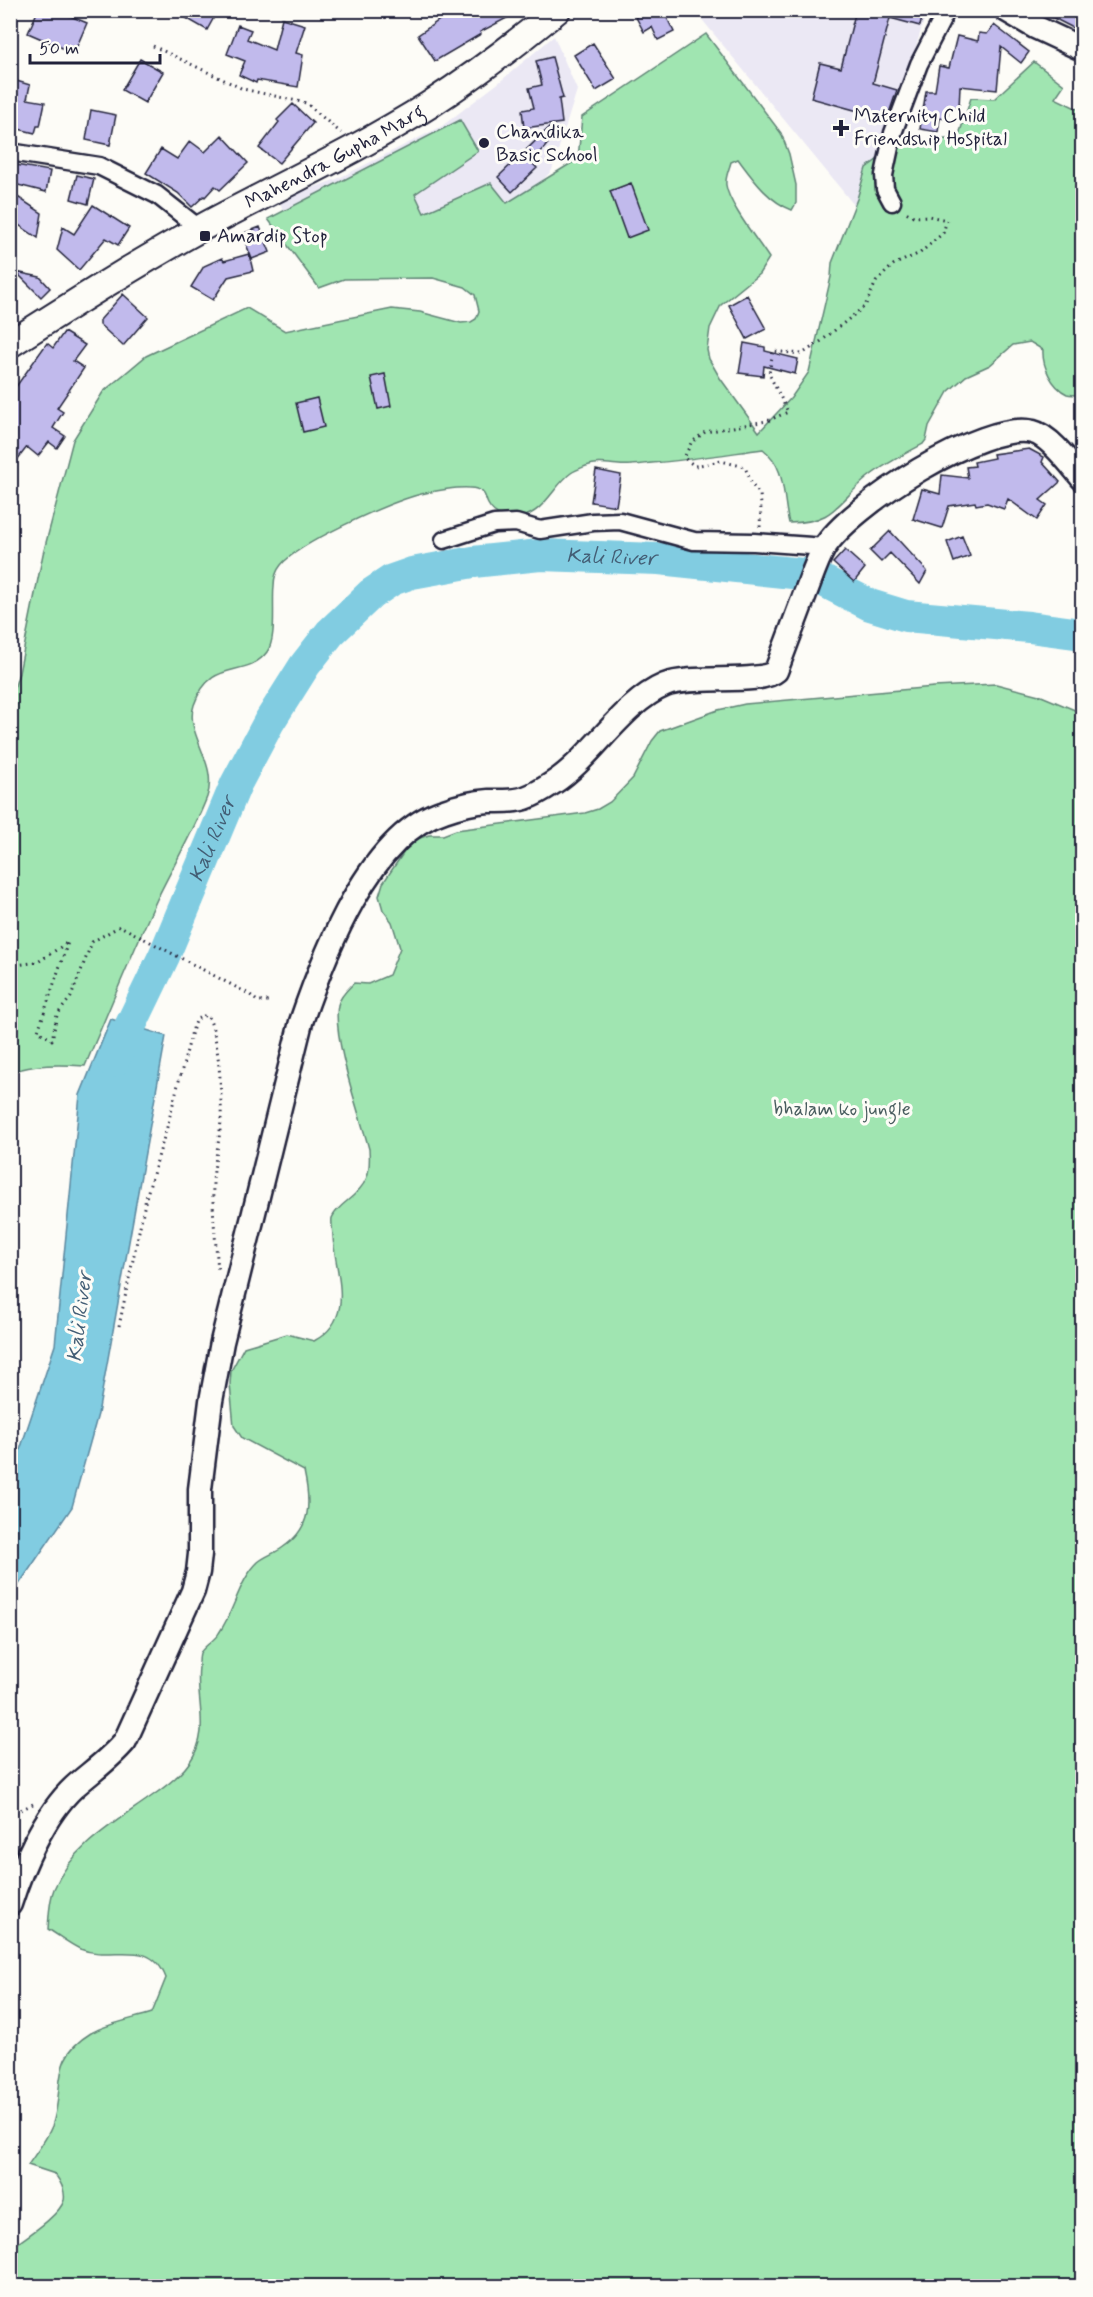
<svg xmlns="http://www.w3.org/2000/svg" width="1093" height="2297" viewBox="0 0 1093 2297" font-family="Mynerve,sans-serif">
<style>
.built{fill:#ebe8f4}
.green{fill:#a0e5b1;stroke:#618476;stroke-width:1.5}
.water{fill:#81cce1;stroke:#5b889f;stroke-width:1.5}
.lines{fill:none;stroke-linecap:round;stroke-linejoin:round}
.river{stroke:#81cce1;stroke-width:32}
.building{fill:#c1baec;stroke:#22223b;stroke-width:1.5}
.minor-casing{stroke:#22223b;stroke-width:21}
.secondary-casing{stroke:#22223b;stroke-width:27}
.primary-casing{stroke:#22223b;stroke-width:30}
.path{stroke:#22223b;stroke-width:3;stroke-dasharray:1.5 4.5;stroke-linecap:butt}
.minor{stroke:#fdfcf7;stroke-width:16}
.secondary{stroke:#fdfcf7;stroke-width:22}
.primary{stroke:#fdfcf7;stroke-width:26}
.poi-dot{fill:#22223b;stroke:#fdfcf7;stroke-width:2}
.labels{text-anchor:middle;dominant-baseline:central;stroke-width:6;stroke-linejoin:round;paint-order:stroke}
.poi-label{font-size:20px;fill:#22223b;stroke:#fdfcf7;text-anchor:start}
.street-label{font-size:20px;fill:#22223b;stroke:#fdfcf7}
.park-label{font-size:20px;fill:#485c5e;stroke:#fdfcf7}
.water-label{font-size:21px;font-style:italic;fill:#435e75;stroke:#fdfcf7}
</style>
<rect width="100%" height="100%" fill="#fdfcf7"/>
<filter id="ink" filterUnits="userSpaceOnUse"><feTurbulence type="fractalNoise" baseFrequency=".0167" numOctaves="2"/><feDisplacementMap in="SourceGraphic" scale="12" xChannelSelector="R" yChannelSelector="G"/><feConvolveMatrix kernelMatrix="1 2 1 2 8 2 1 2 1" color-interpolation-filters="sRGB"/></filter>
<g filter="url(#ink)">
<!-- built -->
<path class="built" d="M695,11H927L863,216Z
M554,36L577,90L552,170L533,191L508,204L303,264L279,200L337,179L442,126L497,84Z"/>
<!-- green -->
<path class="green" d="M706,34L781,133L789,154L796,185V203L792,210C768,201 753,179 738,159L731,162C729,170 725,177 726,185C728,203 758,241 769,258L759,274L721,305L710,328L707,350L709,359L720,378L759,432L791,398L809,372L831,277L832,263L857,199L866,168L900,143L958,138L971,98L994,99L1034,62L1064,85L1055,98L1082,111V395C1078,395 1071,395 1067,394C1052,387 1042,366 1043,350L1030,342L1013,345L990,365L966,376L948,392L929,426L926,440L923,444C904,454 883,465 867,478C835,505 835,522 789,523C782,496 787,468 763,449C726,454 689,460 652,463C642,464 630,466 619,465C607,464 597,462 586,466C581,468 575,470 571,473C554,485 544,513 521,517C508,519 494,516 488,504C485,498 486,493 479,490C467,484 427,492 414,496C384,505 299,543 281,565C276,571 274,579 274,586C272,603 277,639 267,652C246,680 211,656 194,705C184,734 219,763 207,797C194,831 174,864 158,897C132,953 109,1010 85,1066C59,1064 35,1064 11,1072V698L19,673L43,554L73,440L103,392L146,356L247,308L285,331L392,309L420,312L461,323L471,322L476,319L479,311L475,295L465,287L433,278L344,279L319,288L268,219L460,120L478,151L415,194L424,213L491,183L507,203L578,159L582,117Z
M996,684L1039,695L1082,713V2286H11V2248C24,2238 60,2216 64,2200C66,2191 60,2181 55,2174L28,2165C36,2153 47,2139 52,2126C66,2087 48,2059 91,2033C109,2023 133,2019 152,2013L166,1978C150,1936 112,1962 80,1949C69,1944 58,1935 48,1929C49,1916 49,1901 54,1889C72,1846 116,1822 152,1796C165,1787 180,1776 189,1763C212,1731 195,1702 199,1667C199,1663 199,1656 200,1653C204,1646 215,1640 219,1633C234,1612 239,1580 258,1562C265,1556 275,1553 282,1548C312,1528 311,1503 304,1471L242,1438L234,1426L230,1384L231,1371L244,1347L287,1334L314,1341C357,1318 335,1273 333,1237C333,1231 331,1223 332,1218C335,1211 342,1205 347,1201C367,1185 371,1175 369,1149C360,1115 332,1038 338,1005C340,996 348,989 354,983L368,984L389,975L400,948L392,922L383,910L379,896L383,883L406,849L417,839L429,835H443L456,830L585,813L598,809L610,802L633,778L652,741L660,731L718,710L745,704L934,687Z"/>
<!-- water -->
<path class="water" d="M111,1019L166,1036L98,1414L72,1507L11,1596V1471L14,1468L55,1345L80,1095Z"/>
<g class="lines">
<!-- river -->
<path class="river" id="s1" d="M113,1062L164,956L236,784L269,722L305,665L330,633L371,594L392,580L412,573L473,562L540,555L659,559L812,575L870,605L906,616L1029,627L1082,634"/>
</g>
<!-- building -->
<path class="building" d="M38,10H56L87,23L74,53L28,33Z
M172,10H218L207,30Z
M458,10H522L480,32L481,34L435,61L418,35L441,19Z
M632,10H663L674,32L658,40L652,27L644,32Z
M856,10H924L920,26L890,18L873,83L897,90L887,119L811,98L820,63L841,68Z
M1038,10H1083V33Z
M282,18L305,25L296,53L303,55L298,87L257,80L256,83L239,75L245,61L227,54L238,25L251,30L247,39L274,50Z
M994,25L1029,52L1021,63L1001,47L997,90L960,86L959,108L949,107L947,119L940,118L938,132L920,129L926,91H935L939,66L949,68L957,36L978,41L979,33L987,34Z
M593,43L616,79L596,91L574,55Z
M552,57L563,98L559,99L562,123L524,128L522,110L534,108L529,88L542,85L536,61Z
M140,59L163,72L145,103L122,90Z
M10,79L30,85L27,99L45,102L40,126H37L35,133L10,127Z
M293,104L313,123L279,163L259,148L279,122L277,120Z
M91,110L116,115L110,145L86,140Z
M552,125L558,131L532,163L537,168L512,192L498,177Z
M222,135L248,163L220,190L215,186L205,197L204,196L192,207L178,193L146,173L161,149L177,159L190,141L205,152Z
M10,164L50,171L46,192L10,183Z
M77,175L94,179L88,204L71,199Z
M631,183L648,230L627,238L610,191Z
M10,192L42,213L38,238L10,219Z
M93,205L129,228L118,245L106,238L79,270L57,250L63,227L74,234Z
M260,227L270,252L252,259L242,234Z
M249,254L253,271L228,277L213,300L191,287L204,266L222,258L224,261Z
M16,272L40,277L50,288L41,297Z
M123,294L148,317L123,346L100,325V320Z
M747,295L766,329L747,339L729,305Z
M64,332L85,345L73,361L84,368L57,408L63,412L53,428L65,436L57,448L49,442L38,456L27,447L10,469V395L47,343L53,348Z
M744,343L765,347V351L798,359L795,374L764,366L763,376L739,373Z
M385,374L391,406L378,409L371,377Z
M317,398L324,427L303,432L296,403Z
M1029,449L1044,457L1042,462L1060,482L1040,500L1047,505L1037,520L1008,499L1004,509L987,503L976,505L975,502L949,506L942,528L913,519L922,489L940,494L942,475L968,478L966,467L975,466L974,462L994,458L993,454Z
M596,470L621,475L616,506L591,502Z
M890,531L927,571L920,584L890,553L881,562L870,551Z
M962,536L970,556L954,562L947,542Z
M845,550L865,568L854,582L833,563Z"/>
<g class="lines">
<!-- minor casing -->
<g class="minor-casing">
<path id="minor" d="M10,152L99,166L157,195L200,229
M892,202L885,189L884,175L893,133L919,64L947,10
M444,540L494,524L516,523L540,530L593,522L620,521L694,541L754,542L825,547"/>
</g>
<!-- secondary casing -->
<g class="secondary-casing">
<path id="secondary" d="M1006,10L1035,27L1082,49
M10,1904C22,1866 44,1815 74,1787C91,1772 110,1759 125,1741L193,1591L198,1572L200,1554V1489L211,1401L222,1342L301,1022C324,955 369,834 444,811C458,806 474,802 489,801C500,801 513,802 525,798C534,795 544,789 553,783C592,758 622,703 665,685C692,674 761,685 776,671C786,645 795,620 805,594C811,579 816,562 824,548C850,506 983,420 1033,432C1050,436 1071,465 1082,478"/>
</g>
<!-- primary casing -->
<g class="primary-casing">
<g id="primary">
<path id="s2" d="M10,344C73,304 136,264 201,228C277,187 356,151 429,105C474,76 516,44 557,10"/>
</g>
</g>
<!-- path -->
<path class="path" d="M153,46L243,89L306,103L341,133
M760,527L761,505L760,494L752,485L745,467L721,461L695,466L684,458L691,443L705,432L767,421L788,412L769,374L773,351L802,354L820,342L865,306L876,282L893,265L920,253L943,233L947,220L928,216L915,217L906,212
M10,966L38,962L68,942L38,1031L52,1040L57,1015L71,997L92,942L120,926L249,994L257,1001H272
M119,1326L146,1198L167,1127L192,1031L197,1019L206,1015C219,1026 222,1099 221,1119C220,1140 214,1161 213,1183C212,1212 216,1242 218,1271
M10,1815L33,1804"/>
<!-- minor -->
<use href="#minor" class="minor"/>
<!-- secondary -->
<use href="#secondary" class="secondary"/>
<!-- primary -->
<use href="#primary" class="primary"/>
</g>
</g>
<!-- markers -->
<g class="poi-dot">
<path d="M838 119h6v6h6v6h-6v6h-6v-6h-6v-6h6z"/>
<circle cx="484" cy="143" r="6"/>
<rect x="199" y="230" width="12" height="12" rx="3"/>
</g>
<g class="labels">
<!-- poi labels -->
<g class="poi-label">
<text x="854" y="116">Maternity Child<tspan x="854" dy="23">Friendship Hospital</tspan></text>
<text x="496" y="132">Chandika<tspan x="496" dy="23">Basic School</tspan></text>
<text x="217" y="236">Amardip Stop</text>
</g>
<!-- street labels -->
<g class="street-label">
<text stroke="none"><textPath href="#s2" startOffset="375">Mahendra Gupha Marg</textPath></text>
</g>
<!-- park labels -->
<g class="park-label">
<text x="842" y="1109">bhalam ko jungle</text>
</g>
<!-- water labels -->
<g class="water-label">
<text stroke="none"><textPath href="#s1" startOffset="786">Kali River</textPath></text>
<text stroke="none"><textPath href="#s1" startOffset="244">Kali River</textPath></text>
<text transform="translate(80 1317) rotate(-83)">Kali River</text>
</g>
</g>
<!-- margin -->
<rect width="1093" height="2297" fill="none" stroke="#fdfcf7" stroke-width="36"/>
<rect x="18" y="18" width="1057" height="2261" fill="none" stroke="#22223b" stroke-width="2" filter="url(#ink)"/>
<!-- scale -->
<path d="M30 54v9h130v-9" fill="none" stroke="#22223b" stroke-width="3"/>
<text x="39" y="54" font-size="18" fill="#22223b" stroke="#fdfcf7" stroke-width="4.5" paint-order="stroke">50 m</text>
</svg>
